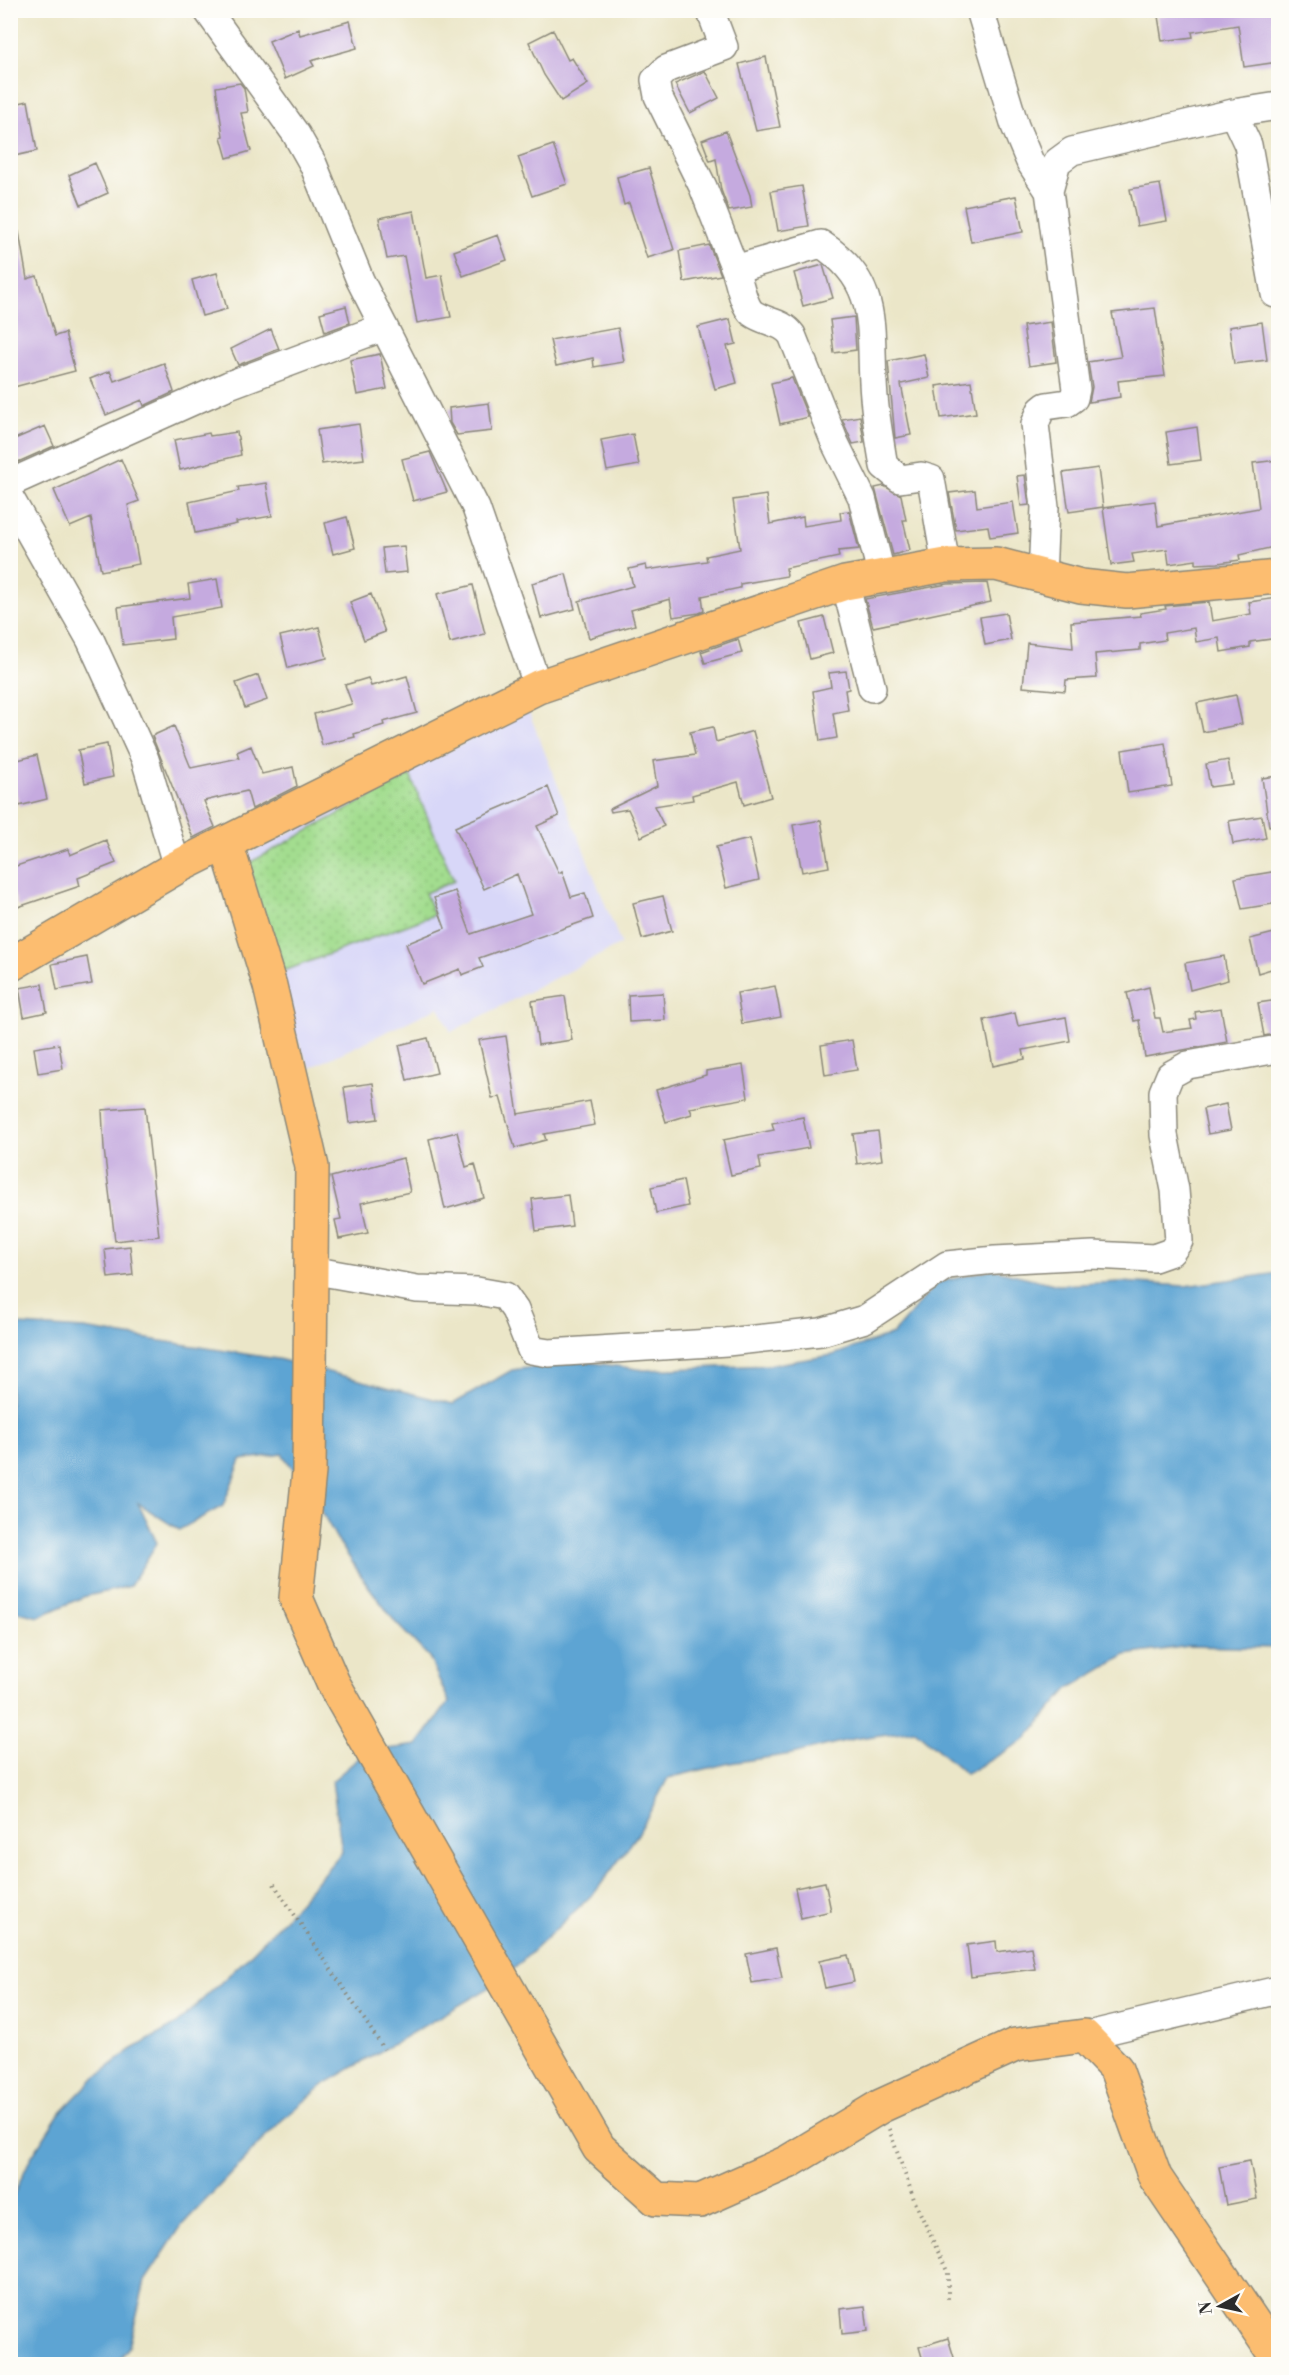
<svg xmlns="http://www.w3.org/2000/svg" width="1289" height="2375" viewBox="0 0 1289 2375" font-family="'Libre Bodoni',serif">
<style>
.built{fill:#d8d7f8}
.park{fill:url(#park-dots);stroke:#67845d;stroke-width:1.5}
.water{fill:#5da4d3;stroke:#44687f;stroke-width:1.5}
.building{fill:#c5aadf}
.lines{fill:none;stroke-linecap:round;stroke-linejoin:round}
.minor-casing{stroke:#8b887a;stroke-width:30}
.major-casing{stroke:#8b887a;stroke-width:36}
.path{stroke:#8b887a;stroke-width:4;stroke-dasharray:1.5 4.5;stroke-linecap:butt}
.minor{stroke:#fff;stroke-width:27}
.major{stroke:#fcbd6f;stroke-width:33}
</style>
<defs>
<pattern id="park-dots" width="8" height="8" patternUnits="userSpaceOnUse" patternTransform="scale(1.5)"><rect width="8" height="8" fill="#a3dd8f"/><path d="M2 2h.1M6 6h.1" fill="none" stroke="#8cbe7c" stroke-width="1.8" stroke-linecap="round"/></pattern>
</defs>
<rect width="100%" height="100%" fill="#fdfcf7"/>
<filter id="ink" filterUnits="userSpaceOnUse"><feTurbulence type="fractalNoise" baseFrequency=".0167" numOctaves="2"/><feDisplacementMap in="SourceGraphic" scale="12" xChannelSelector="R" yChannelSelector="G"/><feConvolveMatrix kernelMatrix="1 2 1 2 8 2 1 2 1" color-interpolation-filters="sRGB"/></filter>
<filter id="wash" filterUnits="userSpaceOnUse"><feTurbulence type="fractalNoise" baseFrequency=".008" numOctaves="4" result="noise"/><feDisplacementMap in="SourceGraphic" scale="24" xChannelSelector="R" yChannelSelector="G"/><feGaussianBlur stdDeviation="1.35" result="paint"/><feColorMatrix in="noise" values="0 0 0 0 0 0 0 0 0 0 0 0 0 0 0 0 0 1.4 0 .05"/><feComposite in="paint" operator="in"/></filter>
<g filter="url(#wash)">
<rect width="100%" height="100%" fill="#ebe6c8"/>
<!-- built -->
<path class="built" d="M528,710L621,944L451,1032L439,1007L310,1068L221,868Z"/>
<!-- park -->
<path class="park" d="M410,775L454,881L425,893L434,915L281,972L238,869Z"/>
<!-- water -->
<path class="water" d="M992,1269L1058,1285L1121,1282L1185,1286L1278,1273V1648L1189,1646L1126,1655L1068,1689L1025,1740L966,1774L915,1730L853,1739L792,1754L730,1763L668,1778L638,1834L596,1891L501,1981L326,2083L281,2121L182,2225L145,2281L129,2347L116,2364H11V2201L31,2157L59,2114L92,2080L131,2050L175,2025L243,1962L276,1928L342,1852L332,1781L366,1752L417,1745L449,1702L429,1657L396,1623L366,1583L337,1539L312,1494L282,1454L241,1460L223,1506L179,1530L138,1503L157,1543L130,1586L83,1597L38,1617L11,1610L10,1322L20,1325L84,1329L278,1359L453,1404L512,1370L580,1361L645,1370L770,1365L833,1355L893,1334L937,1283Z"/>
<g id="blocks">
<!-- building -->
<path class="building" d="M1196,10H1277L1278,20L1273,21L1278,46V62L1244,67L1238,25L1192,32L1193,37L1162,41L1158,16Z
M350,21L357,48L311,61L314,66L285,79L269,41L298,29L300,35Z
M553,30L568,60L572,58L588,84L561,101L544,75L529,42Z
M766,57L780,127L756,131L739,64Z
M705,71L719,98L690,113L675,84Z
M240,83L244,88L248,112L241,113L251,151L227,158L221,137L223,136L216,87Z
M28,101L37,151L10,157V105Z
M726,131L750,195L752,207L729,211L721,190L716,159L710,161L702,140Z
M553,145L567,184L532,196L518,157Z
M95,163L108,193L81,205L69,175Z
M649,168L674,250L647,258L629,203L624,205L617,177Z
M1160,184L1167,221L1137,226L1130,189Z
M802,186L809,226L778,231L771,191Z
M1016,196L1023,232L971,242L964,206Z
M414,211L426,278L442,275L451,317L417,323L404,256L387,259L379,218Z
M19,232L27,279L37,276L55,336L65,333L75,371L10,388V233Z
M498,235L507,260L463,276L454,251Z
M709,245L721,275L684,282L679,251Z
M823,265L833,298L803,306L794,273Z
M217,273L227,309L202,316L192,280Z
M346,306L350,323L325,332L320,313Z
M1155,308L1165,376L1118,381L1120,397L1089,402L1092,387L1088,362L1121,357L1112,313Z
M854,317L856,350L834,353L830,320Z
M730,319L736,344L727,346L737,383L715,389L698,327Z
M1051,322L1056,362L1029,366L1023,326Z
M1262,322L1267,360L1234,364L1229,327Z
M618,328L624,362L594,367L593,358L556,366L550,340Z
M271,329L279,349L238,365L231,349Z
M380,354L387,389L357,395L350,360Z
M924,354L929,378L901,384L911,435L895,438L888,361Z
M164,363L174,392L144,406L142,400L106,415L90,379L110,371L114,381Z
M792,378L808,417L780,424L771,383Z
M971,381L976,413L941,418L936,386Z
M489,403L492,431L457,435L450,423L449,408Z
M860,416L864,442L853,444L842,419Z
M359,424L364,459L322,464L317,430Z
M45,426L54,446L18,462L10,441Z
M1197,427L1201,460L1171,464L1166,432Z
M237,432L241,455L180,470L174,440L209,433L210,436Z
M633,434L639,465L607,471L601,440Z
M430,452L447,492L413,501L402,459Z
M121,459L139,501L128,505L139,564L101,571L91,518L70,527L54,490Z
M1278,460V546L1239,555L1240,560L1218,563L1196,564V560L1169,564L1167,549L1132,554L1134,562L1111,565L1103,508L1155,501L1158,526L1259,508L1253,463Z
M1098,468L1103,507L1069,512L1063,473Z
M1025,475L1029,505L1021,506L1017,476Z
M266,483L272,516L236,522L237,524L195,533L189,502L239,491L238,487Z
M884,486L901,495L906,520H903L910,550L893,555L875,488Z
M975,490L977,507L1013,502L1018,533L990,537L988,526L956,530L949,493Z
M766,495L770,524L803,517L804,526L841,520L840,512L849,511L859,549L838,551L839,557L786,568L787,576L740,584V588L702,596L704,611L699,613L673,617L670,599L631,610L635,625L589,638L579,601L633,586L629,569L646,565L647,570L707,561L706,556L740,549L733,500Z
M347,517L355,548L333,554L325,523Z
M404,546L407,572L385,574L382,548Z
M566,574L575,609L541,618L532,583Z
M217,579L222,608L171,617L173,639L123,645L118,607L190,598L188,584Z
M987,583L991,602L873,627L865,599L948,584Z
M473,585L485,634L450,643L437,594Z
M371,594L385,632L364,640L350,602Z
M1278,598V638L1250,642V647L1221,652L1219,638L1196,642L1194,628L1164,633L1165,640L1140,644V650L1095,654L1097,678L1066,680L1065,691L1023,687L1027,643L1073,648L1071,622L1141,616L1140,613L1166,609L1165,606L1209,602L1212,621L1251,614L1249,602Z
M1006,613L1011,640L985,645L980,617Z
M824,617L833,653L810,659L801,623Z
M319,627L327,658L288,668L280,636Z
M738,639L742,653L705,663L701,652Z
M846,671L849,689L845,690L848,710L833,713L837,738L820,741L813,691L831,687L829,673Z
M258,675L267,700L245,708L236,683Z
M407,676L417,713L383,722L384,725L354,734L355,737L322,745L314,714L352,704L345,685L368,678L371,686Z
M1236,695L1242,724L1203,732L1197,703Z
M174,726L191,768L239,758L237,752L251,746L262,774L293,767L297,786L252,809L247,791L204,801L215,827L193,838L152,736Z
M713,727L716,742L753,731L771,797L744,805L738,782L692,795L693,800L654,806L664,826L641,837L628,809L611,812L610,809L657,786L653,761L695,755L690,732Z
M1165,743L1172,786L1128,793L1122,750Z
M107,744L113,777L85,783L78,750Z
M37,755L47,799L19,806L10,762Z
M1228,760L1232,784L1210,787L1206,764Z
M1278,776V825L1269,826L1262,778Z
M548,787L559,816L537,826L559,873L562,871L571,897L585,893L593,918L479,958L483,967L462,975L460,969L422,984L406,944L445,928L434,898L455,891L471,934L531,914L517,874L484,889L455,827Z
M1262,816L1266,838L1233,844L1229,821Z
M821,820L829,867L802,872L793,825Z
M750,839L759,880L726,888L716,847Z
M106,840L116,863L78,878L80,886L18,907L10,883V868L68,849L70,855Z
M1278,871V903L1242,909L1235,878Z
M663,896L672,931L642,939L633,903Z
M1278,932V967L1258,973L1250,939Z
M1224,956L1228,980L1190,990L1185,963Z
M87,957L92,984L57,990L52,964Z
M42,984L47,1012L24,1017L19,988Z
M775,986L781,1017L742,1024L737,993Z
M1149,987L1155,1018H1160L1163,1032L1192,1028L1190,1020L1196,1019L1195,1012L1221,1008L1227,1042L1145,1057L1139,1020L1134,1021L1127,993Z
M663,993L665,1020L629,1022L628,995Z
M565,996L572,1040L538,1045L532,1001Z
M1278,1000V1033L1264,1036L1258,1003Z
M1015,1013L1018,1026L1066,1017L1070,1041L1023,1050L1025,1059L993,1066L984,1020Z
M506,1036L518,1114L590,1101L595,1125L544,1134L546,1140L515,1148L500,1097L492,1098L479,1040Z
M428,1038L437,1073L407,1080L399,1045Z
M852,1040L857,1070L825,1075L821,1045Z
M59,1044L63,1069L38,1073L34,1048Z
M743,1065L748,1098L690,1108L692,1114L666,1122L656,1090L706,1075V1071Z
M373,1083L378,1119L349,1123L344,1087Z
M1226,1104L1231,1130L1208,1134L1203,1109Z
M145,1107L159,1236L115,1241L104,1149L102,1110Z
M803,1117L809,1148L759,1157L761,1169L731,1175L723,1140L774,1130L772,1123Z
M878,1131L882,1160L857,1164L853,1134Z
M457,1132L466,1167L475,1164L484,1198L445,1209L429,1139Z
M403,1158L410,1192L361,1203L368,1233L339,1239L335,1220L341,1219L331,1177Z
M683,1180L688,1206L656,1213L651,1187Z
M568,1195L572,1226L536,1231L532,1199Z
M130,1246L133,1275L108,1278L105,1249Z
M825,1882L831,1911L801,1918L795,1888Z
M996,1941L997,1952L1031,1947L1035,1969L971,1977L967,1945Z
M776,1948L782,1978L752,1983L746,1954Z
M848,1955L854,1982L825,1988L819,1961Z
M1250,2161L1257,2199L1226,2205L1219,2167Z
M865,2306L868,2331L842,2334L840,2309Z
M948,2338L956,2364H924L919,2347Z"/>
</g>
</g>
<g filter="url(#ink)">
<use href="#blocks" fill-opacity="0" stroke="#8b887a" stroke-width="1.5"/>
<g class="lines">
<!-- minor casing -->
<g class="minor-casing">
<path id="minor" d="M207,10L296,134L313,164L360,280L476,508L538,687
M710,10L724,47L666,69L655,80L658,96L703,187L735,269L821,244C884,285 868,333 874,397C876,420 880,443 884,466L900,479L921,476L931,479L946,565
M980,10L1015,126L1030,162L1049,191
M1233,113L1248,145L1275,294
M735,269C739,280 743,305 752,313C766,323 782,321 792,335L835,443L862,498L882,577
M10,483L229,385L384,327
M10,498L90,639L145,759L177,867
M1042,577L1045,507L1035,424L1041,410L1046,406L1067,403L1074,398L1076,389L1049,191L1057,162L1072,151L1233,113L1278,106
M845,583L872,688
M311,1270L417,1289L477,1291L505,1296L515,1310L531,1350L549,1353L727,1342L821,1332L865,1319L947,1265L995,1260L1093,1255L1154,1258L1171,1252L1179,1241L1175,1190L1164,1135L1163,1092L1170,1075L1188,1065L1278,1049
M1084,2036L1278,1990"/>
</g>
<!-- major casing -->
<g class="major-casing">
<path id="major" d="M226,843L270,986L312,1167L309,1472L296,1598L333,1683L599,2148L656,2199L700,2201L788,2162L881,2106L1015,2045L1084,2036L1116,2069L1155,2177L1278,2359
M10,965L177,867L538,687L845,583L946,565L996,564L1081,586L1127,591L1278,577"/>
</g>
<!-- path -->
<path class="path" d="M274,1884L384,2049
M889,2129L915,2202L948,2273V2299"/>
<!-- minor -->
<use href="#minor" class="minor"/>
<!-- major -->
<use href="#major" class="major"/>
</g>
</g>
<!-- margin -->
<rect width="1289" height="2375" fill="none" stroke="#fdfcf7" stroke-width="36"/>
<!-- north arrow -->
<g transform="translate(1220 2306) rotate(262)" stroke="#fdfcf7" stroke-width="4.5" paint-order="stroke">
<path d="M0-4.5L10 22L0 15L-10 22Z" fill="#2b2b2b"/>
<text y="-9" font-size="16" font-weight="bold" text-anchor="middle" fill="#2b2b2b">N</text>
</g>
</svg>
